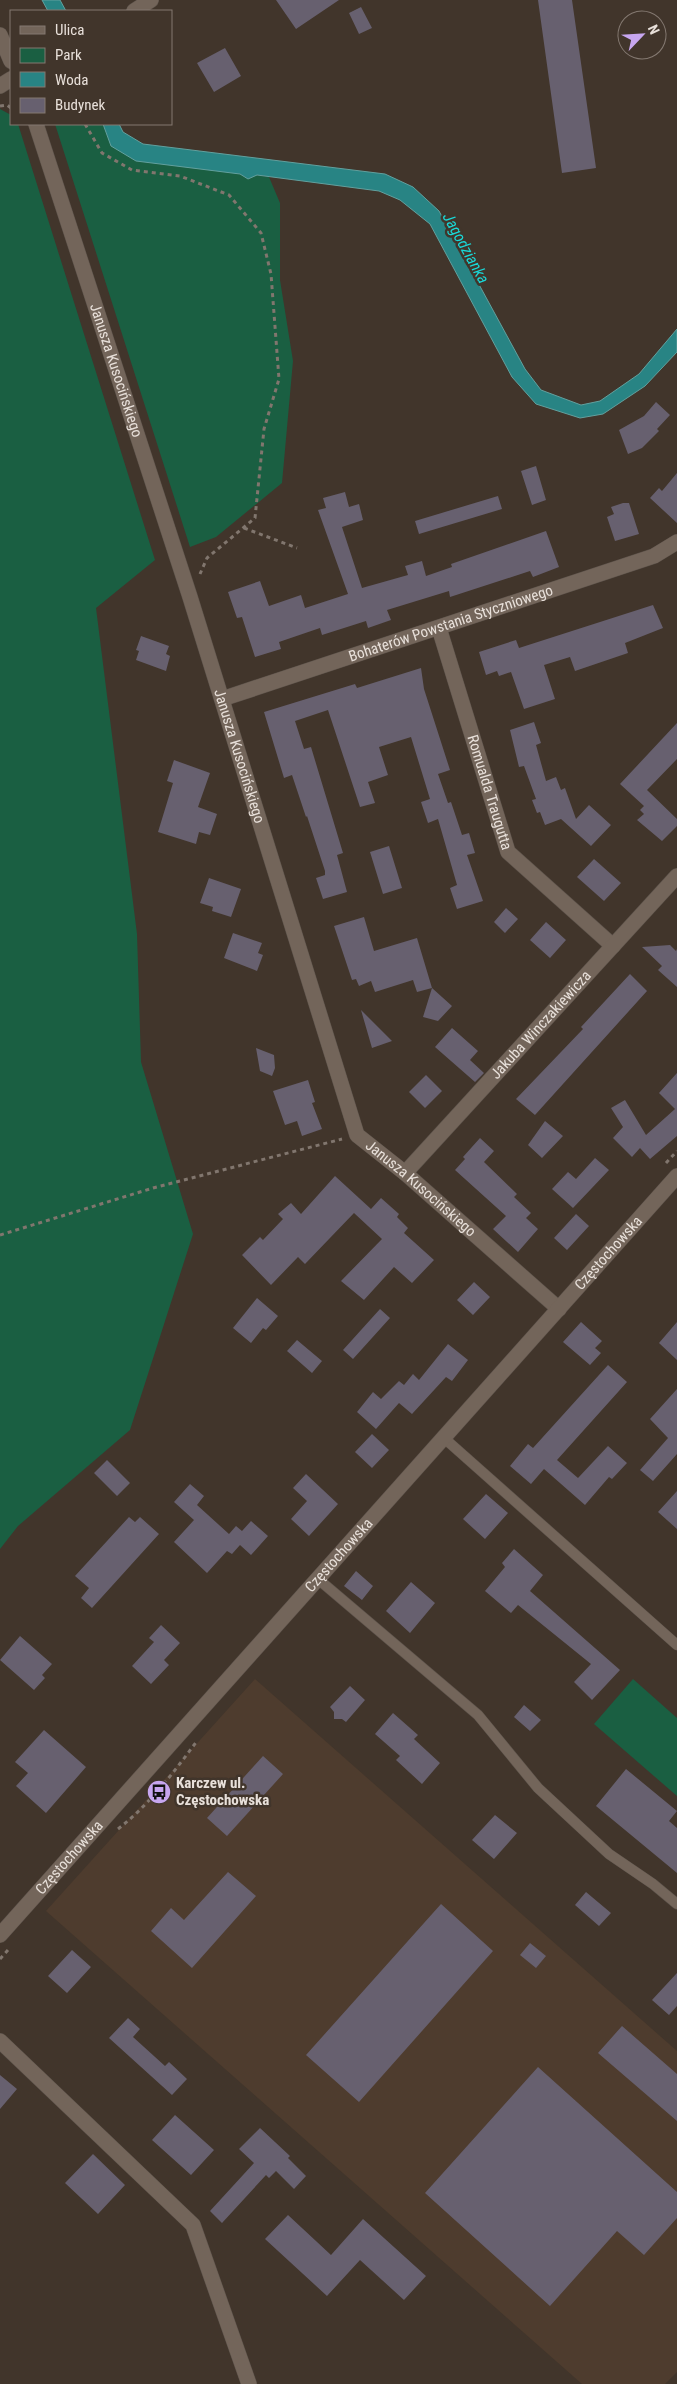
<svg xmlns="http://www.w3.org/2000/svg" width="677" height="2384" viewBox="0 0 677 2384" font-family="'Roboto Condensed',sans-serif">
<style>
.built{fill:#4e3c2e}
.green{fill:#1a5f42}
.water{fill:#288484;stroke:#62a09e}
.building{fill:#67606f}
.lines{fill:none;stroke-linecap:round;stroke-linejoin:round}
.service-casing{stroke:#5d534b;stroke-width:11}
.minor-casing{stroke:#5d534b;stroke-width:16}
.secondary-casing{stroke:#5d534b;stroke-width:16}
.path{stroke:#81766e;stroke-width:3;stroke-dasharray:4 4;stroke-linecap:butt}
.service{stroke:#73655a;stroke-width:10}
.minor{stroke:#73655a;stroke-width:15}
.secondary{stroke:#73655a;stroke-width:15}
.labels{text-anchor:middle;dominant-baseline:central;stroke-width:5;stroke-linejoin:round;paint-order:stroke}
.street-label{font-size:15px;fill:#e8e0da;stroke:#41352b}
.poi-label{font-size:15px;font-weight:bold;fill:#e8e0da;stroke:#41352b;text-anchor:start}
.water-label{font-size:16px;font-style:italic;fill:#19d9d9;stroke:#41352b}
</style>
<rect width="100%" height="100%" fill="#41352b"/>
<!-- built -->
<path class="built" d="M255,1679L677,2051V2372L665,2384H582L46,1911Z"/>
<!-- green -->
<path class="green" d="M0,109L11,115V124H18L155,560L96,608L137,934L141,1062L193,1234L130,1430L18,1526L0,1549Z
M55,124H103L111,146L240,174L248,179L256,175L269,177L280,203V280L293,361L282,483L216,537L190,547Z
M633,1679L677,1718V1796L594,1724Z"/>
<!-- water -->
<path class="water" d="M42,0H60L66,11H48Z
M103,124H119L123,132L143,144L385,174L413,187L439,211L525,369L541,390L581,405L600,401L639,374L677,329V352L645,386L603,414L580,418L536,404L512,377L430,224L400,200L379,191L257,175L248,179L240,174L136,161L111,146Z"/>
<!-- building -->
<path class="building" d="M276,0H339L296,29Z
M538,0H572L596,168L562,173Z
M361,7L372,28L359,34L349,13Z
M225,48L241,76L214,92L197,63Z
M656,402L670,415L657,429L659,431L642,448L628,454L619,430L644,416Z
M536,466L546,500L532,505L521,471Z
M677,473V523L650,498L659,488L662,491Z
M345,492L349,507L359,504L363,520L342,527L362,588L408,575L405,566L422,561L426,576L452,567L451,564L546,531L559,567L533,577L530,571L450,597L449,591L387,610L391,620L368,628L366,621L322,635L320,628L279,642L281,649L255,657L242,617L237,618L228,592L260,581L269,606L301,595L305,608L348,594L318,510L326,508L323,498Z
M498,496L502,509L419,534L415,521Z
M623,503H629L639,534L615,541L607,517L614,514L611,507Z
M653,605L663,628L625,643L628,653L575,671L570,657L544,665L555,699L524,709L511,672L499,676L497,671L486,675L479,652L516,640L519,648Z
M141,636L169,646L166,654L170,656L166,671L136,660L139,651L136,650Z
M421,668L424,689L450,770L438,774L448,803L451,802L462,835L469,833L475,853L467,855L483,901L457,909L450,888L457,885L438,819L428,823L421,802L430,799L411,737L379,747L388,775L368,782L375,803L360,807L328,710L295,721L304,749L311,747L343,853L337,855L347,892L323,899L316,878L325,875V871L307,816L306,817L292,775L284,778L264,712L355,684L357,688Z
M534,722L541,743L536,745L546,781L556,777L561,790L565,788L576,819L589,805L611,825L591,846L561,819L545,825L540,812L537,813L532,800L536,799L524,766L519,767L510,730Z
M677,723V759L647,790L677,819V826L662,841L637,820L644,814L640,810L644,806L620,784Z
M174,760L210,773L198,807L217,814L210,835L199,832L196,844L158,832L173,783L167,781Z
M389,846L402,888L383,894L370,852Z
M594,859L621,883L604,901L577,877Z
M209,878L241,889L231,917L212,911L213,907L200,903Z
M506,908L518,919L505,933L494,922Z
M364,917L374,951L417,938L432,988L417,992L413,980L375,992L371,981L359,986L356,979L352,980L334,926Z
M546,922L566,940L550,958L530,940Z
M233,933L262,943L258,953L263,955L257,971L224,958Z
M670,945L676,951L677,949V987L658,970L662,966L642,947Z
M630,974L647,991L535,1115L516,1099L583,1029L581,1027Z
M432,988L452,1006L438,1021L423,1017Z
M361,1010L392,1041L372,1048Z
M452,1028L478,1051L470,1060L484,1073L475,1082L435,1047Z
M256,1048L274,1055L275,1068L272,1076L260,1071Z
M677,1073V1136L650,1159L640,1148L632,1157L613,1138L623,1127L611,1108L625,1100L646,1135L675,1109L659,1093Z
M426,1075L442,1091L425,1108L409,1092Z
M308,1080L315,1102L312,1103L322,1129L302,1136L297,1121L285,1125L273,1091Z
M545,1121L563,1136L542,1158L528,1145Z
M480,1138L494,1151L484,1162L517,1194L514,1197L531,1213L526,1218L538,1229L518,1252L493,1229L506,1216L455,1170L465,1159L463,1157Z
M595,1158L609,1170L573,1208L552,1189L568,1172L576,1179Z
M335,1176L371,1209L381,1198L399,1214L397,1217L408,1228L404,1233L434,1260L412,1283L394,1267L364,1300L341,1281L382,1239L354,1213L305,1264L298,1257L271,1285L242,1255L260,1237L263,1240L283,1219L278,1214L291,1203L301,1214Z
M576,1214L589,1226L567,1250L554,1238Z
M474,1282L490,1297L473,1315L457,1300Z
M257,1298L278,1316L266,1330L263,1328L251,1343L233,1328Z
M380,1309L390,1318L353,1359L343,1350Z
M581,1322L602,1341L595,1348L601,1353L590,1365L563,1342Z
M677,1322V1360L659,1343Z
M297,1340L322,1361L312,1373L287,1351Z
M448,1344L468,1360L452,1381L446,1377L412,1414L399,1403L376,1429L357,1412L373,1392L381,1399L399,1381L404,1385L413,1374L419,1380Z
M608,1365L627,1382L557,1460L578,1478L608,1446L627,1463L612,1479L609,1477L585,1505L544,1469L531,1484L510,1466L528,1444L533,1448Z
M677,1389V1454L653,1481L640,1470L668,1438L650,1419Z
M372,1434L389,1450L372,1468L355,1452Z
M107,1460L130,1483L117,1496L94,1473Z
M306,1474L338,1504L309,1536L291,1519L307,1501L293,1488Z
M190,1484L204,1496L197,1505L229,1534L236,1526L242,1531L251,1521L268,1536L251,1555L240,1545L232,1554L227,1551L207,1573L174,1542L194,1520L174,1502Z
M677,1491V1529L658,1512Z
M486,1494L508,1513L485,1539L463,1519Z
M129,1517L135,1522L140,1517L159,1534L92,1608L81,1598L89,1588L75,1576Z
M514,1549L543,1575L530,1591L620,1670L592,1700L574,1682L591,1664L518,1605L511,1613L485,1591L505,1567L502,1563Z
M356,1571L373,1586L362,1600L344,1586Z
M411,1582L435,1603L410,1633L386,1611Z
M161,1625L180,1643L164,1660L169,1665L151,1684L132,1666L154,1642L149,1638Z
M20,1636L52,1664L42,1675L45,1678L34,1690L0,1660Z
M350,1686L365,1700L346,1722L342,1719H334V1712L330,1707Z
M524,1705L541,1720L530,1731L514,1717Z
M393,1713L418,1735L414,1739L440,1763L422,1784L396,1760L400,1756L375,1734Z
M44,1730L86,1767L46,1813L16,1786L28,1773L15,1762Z
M263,1756L283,1774L227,1836L207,1818Z
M626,1769L677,1811L669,1821L677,1828V1873L596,1806Z
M495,1815L517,1833L494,1859L472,1840Z
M228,1872L256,1896L192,1968L151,1931L171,1908L184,1920Z
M586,1892L611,1913L599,1926L575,1905Z
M441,1904L493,1951L359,2102L306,2055Z
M530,1943L546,1956L536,1968L520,1955Z
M72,1950L91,1967L67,1993L48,1976Z
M677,1973V2006L669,2015L652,2000Z
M128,2018L140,2029L133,2037L165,2066L169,2062L187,2079L172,2095L109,2038Z
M622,2026L677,2074V2121L598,2053Z
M538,2067L677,2192V2218L644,2255L617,2231L550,2306L425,2193Z
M0,2075L17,2089L0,2109Z
M175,2115L214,2150L191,2175L152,2140Z
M260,2128L290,2156L288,2158L306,2176L294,2189L276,2171L269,2178L266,2175L222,2223L210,2211L254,2163L239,2149Z
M93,2154L125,2185L98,2214L65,2183Z
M288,2215L331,2255L363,2219L426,2276L404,2300L360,2260L327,2296L265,2239Z"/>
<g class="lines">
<!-- service casing -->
<g class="service-casing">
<path id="service" d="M444,1438L677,1645
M318,1579L478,1715L538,1788L609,1854L653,1884L677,1904"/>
</g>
<!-- minor casing -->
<g class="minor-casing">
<g id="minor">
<path d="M134,11L151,0"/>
<path d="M0,35L11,61"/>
<path d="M0,86L11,79"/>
<path id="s1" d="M36,124L190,597L357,1135L405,1173L559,1309"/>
<path id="s2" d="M439,628L508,852L613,946"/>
<path id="s3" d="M222,699L654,556L677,542"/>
<path id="s4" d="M405,1173L677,876"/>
<path d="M0,2041L193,2225L249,2384"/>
</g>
</g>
<!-- secondary casing -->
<g class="secondary-casing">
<g id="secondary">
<path id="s5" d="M0,1935L677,1176"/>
</g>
</g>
<!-- path -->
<path class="path" d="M0,106L7,105L11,108
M85,124L102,153L132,170L180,176L229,195L261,233L271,274L279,379L264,429L255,518L207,558L200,574
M244,528L297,548
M666,1163L677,1151
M0,1235L153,1188L342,1139
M118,1829C149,1805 174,1772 197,1741
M0,1959L8,1950"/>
<!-- service -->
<use href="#service" class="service"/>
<!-- minor -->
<use href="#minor" class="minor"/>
<!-- secondary -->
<use href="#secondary" class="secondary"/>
</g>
<!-- icons -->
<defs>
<g id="bus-disc" transform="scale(1.25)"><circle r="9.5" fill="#c7a6ef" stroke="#41352b"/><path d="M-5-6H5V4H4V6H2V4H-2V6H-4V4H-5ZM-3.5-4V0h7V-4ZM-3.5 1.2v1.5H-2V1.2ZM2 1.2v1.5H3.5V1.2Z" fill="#111"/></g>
</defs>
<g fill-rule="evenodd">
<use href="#bus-disc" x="159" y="1792"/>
</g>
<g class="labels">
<!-- street labels -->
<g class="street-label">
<text stroke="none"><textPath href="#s1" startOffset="259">Janusza Kusocińskiego</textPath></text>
<text stroke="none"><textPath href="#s3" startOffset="241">Bohaterów Powstania Styczniowego</textPath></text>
<text stroke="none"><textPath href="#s1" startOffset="664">Janusza Kusocińskiego</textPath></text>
<text stroke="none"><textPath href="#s2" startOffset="172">Romualda Traugutta</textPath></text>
<text stroke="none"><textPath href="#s4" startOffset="201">Jakuba Winczakiewicza</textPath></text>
<text stroke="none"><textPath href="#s1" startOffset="1144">Janusza Kusocińskiego</textPath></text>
<text stroke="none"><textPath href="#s5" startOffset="914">Częstochowska</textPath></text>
<text stroke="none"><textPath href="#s5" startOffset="509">Częstochowska</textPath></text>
<text stroke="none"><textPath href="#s5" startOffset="104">Częstochowska</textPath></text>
</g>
<!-- poi labels -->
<g class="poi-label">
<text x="176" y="1783">Karczew ul.<tspan x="176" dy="17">Częstochowska</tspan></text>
</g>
<!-- water labels -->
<g class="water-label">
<text transform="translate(466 248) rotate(61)">Jagodzianka</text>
</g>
</g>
<!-- legend -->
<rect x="10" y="10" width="162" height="115" fill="#41352b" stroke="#847971"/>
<rect x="20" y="26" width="25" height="8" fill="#73655a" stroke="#847971"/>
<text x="55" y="35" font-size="15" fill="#e8e0da">Ulica</text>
<rect x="20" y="48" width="25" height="15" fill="#1a5f42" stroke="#847971"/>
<text x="55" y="60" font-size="15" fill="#e8e0da">Park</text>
<rect x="20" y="72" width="25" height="15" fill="#288484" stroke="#847971"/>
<text x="55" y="85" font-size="15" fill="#e8e0da">Woda</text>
<rect x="20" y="98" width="25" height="15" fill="#67606f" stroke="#847971"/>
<text x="55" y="110" font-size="15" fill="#e8e0da">Budynek</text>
<!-- north arrow -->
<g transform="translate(642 35) rotate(65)"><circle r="24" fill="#41352b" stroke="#847971"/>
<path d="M0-4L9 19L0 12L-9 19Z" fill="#c7a6ef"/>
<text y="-8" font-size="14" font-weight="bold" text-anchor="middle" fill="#e8e0da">N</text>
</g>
</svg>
